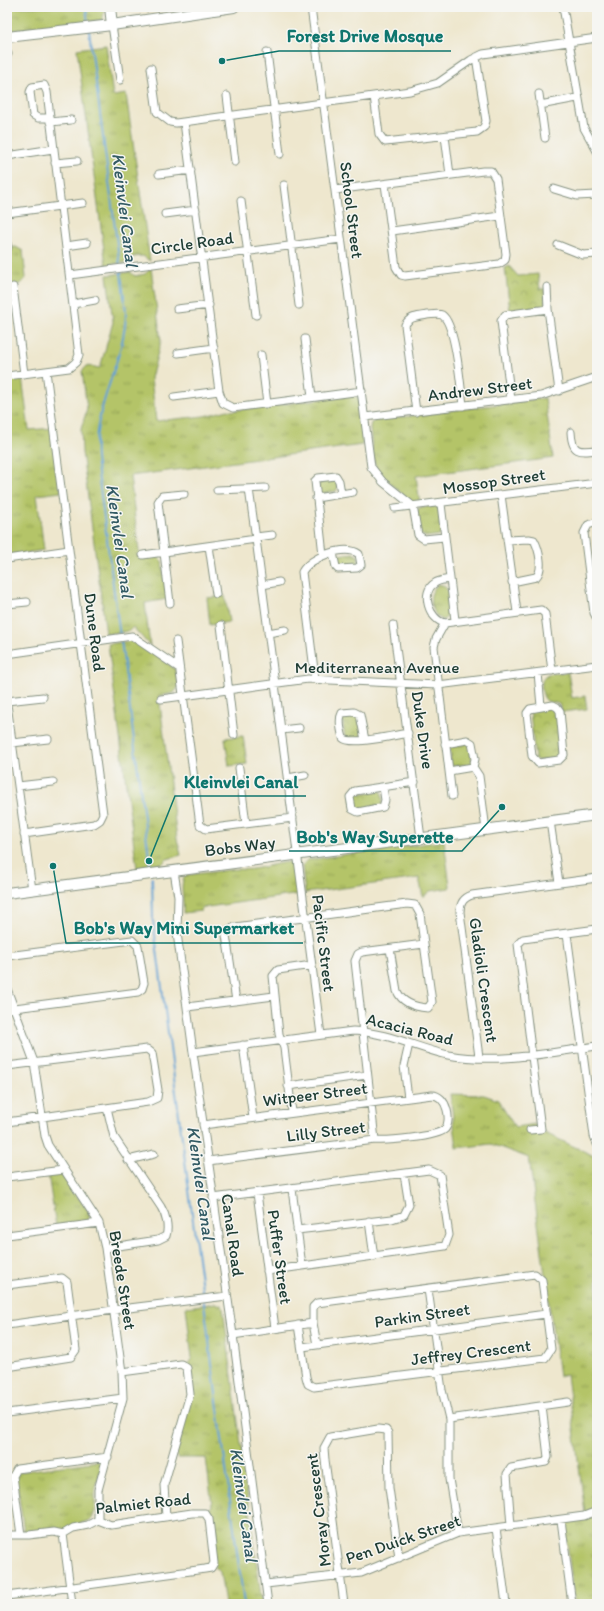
<svg xmlns="http://www.w3.org/2000/svg" width="604" height="1611" viewBox="0 0 604 1611" font-family="Itim,sans-serif">
<style>
.grass{fill:url(#grass-tufts);stroke:#6a804e}
.park{fill:url(#park-crowns);stroke:#6a804e}
.lines{fill:none;stroke-linecap:round;stroke-linejoin:round}
.stream{stroke:#62a2d5;stroke-width:2}
.street-casing{stroke:#869281;stroke-width:9}
.secondary-casing{stroke:#869281;stroke-width:12}
.street{stroke:#fff;stroke-width:7}
.secondary{stroke:#fff;stroke-width:10}
.labels{text-anchor:middle;dominant-baseline:central;stroke-width:3;stroke-linejoin:round;paint-order:stroke}
.street-label{font-size:17px;fill:#1f3d34;stroke:#f6f6f2}
.water-label{font-size:18px;font-style:italic;fill:#335b64;stroke:#f6f6f2}
.leader{fill:none;stroke:#0f766e;stroke-width:1.5}
.callout-dot{fill:#0f766e;stroke:#f6f6f2;stroke-width:1.5}
.callout-label{font-size:18px;text-anchor:middle;font-weight:bold;fill:#0f766e;stroke:#f6f6f2;stroke-width:3;stroke-linejoin:round;paint-order:stroke}
</style>
<defs>
<pattern id="grass-tufts" width="24" height="20" patternUnits="userSpaceOnUse"><rect width="24" height="20" fill="#b4c467"/><path d="M3 7l-1-3M5 7V3M7 7l1-3M15 17l-1-3M17 17v-4M19 17l1-3" fill="none" stroke="#92a056"/></pattern>
<pattern id="park-crowns" width="20" height="18" patternUnits="userSpaceOnUse"><rect width="20" height="18" fill="#b4c467"/><path d="M2 6a3 3 0 1 1 6 0M12 15a3 3 0 1 1 6 0" fill="none" stroke="#92a056"/></pattern>
</defs>
<rect width="100%" height="100%" fill="#f6f6f2"/>
<filter id="ink" filterUnits="userSpaceOnUse"><feTurbulence type="fractalNoise" baseFrequency=".025" numOctaves="2"/><feDisplacementMap in="SourceGraphic" scale="8" xChannelSelector="R" yChannelSelector="G"/><feConvolveMatrix kernelMatrix="1 2 1 2 8 2 1 2 1" color-interpolation-filters="sRGB"/></filter>
<filter id="wash" filterUnits="userSpaceOnUse"><feTurbulence type="fractalNoise" baseFrequency=".012" numOctaves="4" result="noise"/><feDisplacementMap in="SourceGraphic" scale="16" xChannelSelector="R" yChannelSelector="G"/><feGaussianBlur stdDeviation="0.9" result="paint"/><feColorMatrix in="noise" values="0 0 0 0 0 0 0 0 0 0 0 0 0 0 0 0 0 1.4 0 .05"/><feComposite in="paint" operator="in"/></filter>
<g filter="url(#wash)">
<rect width="100%" height="100%" fill="#eee7ce"/>
<!-- grass -->
<path class="grass" d="M7,7H104V13L102,20L7,31Z
M106,45L113,96L126,94L150,261L143,256L132,257L129,262L106,265L77,49Z
M16,247L23,251L26,278L21,284L7,286V248Z
M151,268L161,341L151,378L156,421L204,416L228,410L231,411L352,395L360,399L364,427L362,445L130,476L139,551L142,555L157,556L162,561L167,599L145,603L150,646L133,627L129,631L106,634L82,452L81,429L87,409L82,371L87,366L100,368L113,322L107,275L130,272L135,276L145,274Z
M22,377L29,430L53,428L61,492L37,495L44,550L7,556V379Z
M545,398L553,458L416,476L420,504L411,502L377,471L373,457L370,428L371,423L374,421Z
M333,479L338,481V488L336,491L320,494L317,491L319,481Z
M435,506L439,509L441,532L440,535L426,537L420,534L417,511L420,507Z
M353,553L358,556L359,562L356,566H337L336,558L339,555Z
M438,584L443,585C452,592 455,613 443,620L436,616C430,602 427,596 438,584Z
M225,596L229,622L210,625L207,598Z
M130,641L135,644H142L175,669L179,686L174,693L159,696L177,839L181,855L167,859L160,866L137,869L108,644Z
M568,672L572,698L585,696L587,709L562,712L559,704C556,702 551,703 547,701C541,697 539,679 546,675C551,672 562,673 568,672Z
M243,736L247,764L229,766L225,738Z
M468,743L471,748L472,764L453,766L451,764L450,747Z
M444,841L450,886L449,888L430,891L423,897L419,878L305,893L302,866L307,860Z
M290,862L296,865L300,894L201,908V911L183,913C185,902 178,883 186,875L237,869C255,872 272,863 290,862Z
M450,1094L484,1095L498,1100L515,1127L535,1124L545,1133L592,1155L597,1154V1508L585,1513L567,1375L559,1376L529,1158L491,1144L457,1148Z
M60,1173L89,1212L90,1216L88,1221L56,1226L48,1174Z
M216,1303L221,1305L223,1308L262,1604H225L220,1572L215,1567L211,1517L208,1512L212,1505L206,1458H178L175,1454L192,1392L187,1365L192,1358L186,1307Z
M99,1461L102,1464L95,1492V1511L92,1519L62,1531H24L16,1476L18,1472Z
M597,1515V1604H575L565,1527L568,1522Z"/>
<!-- park -->
<path class="park" d="M509,266L518,276L538,274L540,289H545V306L510,311L505,268Z
M552,707L557,710L562,756L540,761L535,759L530,711Z
M356,714L359,717L362,735L360,738H345L342,716Z
M379,791L382,793L383,804L358,810L354,807L352,797L355,794Z"/>
<g class="lines">
<!-- stream -->
<path class="stream" d="M86,7L88,24
M89,30L126,312C125,362 92,407 96,458L120,636
M121,640L151,872
M152,878L153,920L244,1604"/>
</g>
</g>
<g filter="url(#ink)">
<g class="lines">
<!-- street casing -->
<g class="street-casing">
<path id="street" d="M311,7L371,467L383,482L413,506
M563,7L584,128L597,151
M112,25L120,80
M267,52L280,154
M7,54H8
M151,68L157,112L170,122L176,123L410,91L438,83L471,60L483,54L597,38
M539,94L545,138
M227,96L235,162
M374,96L379,134L385,142L477,132L484,127L486,121L476,57
M540,105L577,98
M50,122L71,120
M184,122L219,391L223,403L233,408L362,391
M445,136L450,175
M7,156L53,149
M55,163L77,161
M159,174L191,170
M284,185L299,305
M554,189L577,196L597,195
M335,190L483,171H491L496,179L506,254L505,260L499,264L405,276L401,275L396,267L385,184
M241,201L256,315
M7,213L83,203
M165,214L196,210
M392,231L500,216
M7,243L8,248
M558,245L583,255L597,254
M66,246L87,243
M70,275L341,239
M13,287L24,374
M547,287L548,309
M73,304L95,300
M177,309L209,305
M305,339L312,397
M178,353L214,348
M261,355L267,404
M7,376L69,368L76,362L79,355L47,92L44,85L32,87L30,92L33,115L38,118H49
M174,397L219,391
M511,400L501,321L505,315L511,314L548,309L559,391
M416,412L405,325C410,316 418,317 427,315C431,315 438,313 442,315C456,324 461,389 463,406
M365,417L541,396L597,377
M571,432C572,453 579,452 597,450
M249,489L256,539
M217,490L265,488
M501,495L517,612
M316,498L353,492
M441,504L455,620
M413,506L418,535L424,539L444,537
M395,508L597,483
M597,522L588,525L584,533L594,613L597,619
M256,537L272,535
M507,540L529,539L534,540C539,549 544,570 536,577L512,582
M209,546L216,594
M143,555L256,539L321,1035
M323,555L315,481L318,478L336,476L339,481L341,493
M7,559L69,550
M262,585L279,582
M170,603L158,502L162,496L184,494
M7,604L27,602
M445,623L436,639L434,647L452,796
M445,623L541,610L545,614L552,671
M445,623C429,620 420,592 435,583C439,580 445,580 450,579
M221,625L234,735
M393,625L421,838
M268,633L285,630
M176,641L200,825L206,829L293,818
M7,654L132,636L179,668
M538,673L541,706
M315,678L302,572C310,557 345,544 359,554L361,565L357,568L338,569L336,567L333,553
M161,699L308,679L438,685L597,665
M7,701L43,697
M7,704L32,890
M553,705L557,707L560,711L564,755L559,760L538,763L532,756L527,713L530,709Z
M281,730L299,728
M365,740L360,715L354,712L342,713C338,720 341,731 343,738C351,746 395,735 408,733
M12,743L48,739
M445,744L467,740L472,743L475,759L473,767
M473,767L479,776L486,830
M239,768L246,824
M449,771L473,767
M288,778L305,775
M18,786L53,782
M383,787L385,800L383,807L358,812L352,809L350,797L355,791L415,782
M550,821L559,883
M24,834L94,824L100,820L103,814L46,371
M174,871L178,897L177,933L193,1052L233,1335L268,1604
M567,934L594,1136L597,1144
M7,956L132,940L138,946L144,983L142,989L138,992L7,1009
M7,989L34,1062L45,1136L48,1145L99,1223L105,1248L122,1372L123,1398L98,1490V1520
M236,1001L226,935L228,930L235,927L407,904L415,905L420,914L432,1002L428,1008C415,1007 402,1003 397,991L390,949
M187,1007L274,996
M243,1045L253,1118
M193,1052L353,1031C386,1032 417,1048 448,1055C497,1064 549,1053 597,1046
M479,1057L460,912C460,903 463,898 472,895L597,878
M7,1066L147,1049L152,1053L158,1090L157,1098L148,1102L7,1122
M288,1086L367,1075
M408,1098L404,1066L409,1044
M292,1112L284,1048L279,1034L273,976L278,970L312,965
M203,1125L432,1095C447,1095 452,1121 445,1129C437,1137 387,1141 375,1140L208,1161
M530,1130L541,1129L518,944L523,939L597,929
M375,1140L355,961L358,954L362,952L424,944
M128,1160L154,1154
M7,1177L63,1170
M292,1189L302,1266
M257,1193L275,1328
M213,1198L429,1170L440,1175L449,1235L445,1246L267,1271
M369,1221L374,1257
M297,1230L392,1219L404,1215L409,1205L404,1174
M7,1235L99,1223
M105,1248L158,1240L166,1236C169,1227 166,1215 161,1207L114,1137L107,1108
M7,1285L62,1278L67,1282L76,1350L71,1357L7,1367
M428,1289L442,1390L449,1419V1479L458,1533
M313,1323L317,1345
M7,1325L113,1310L227,1296
M233,1335L313,1323V1307L317,1303L535,1274L542,1280L551,1349L545,1358L314,1387L308,1384L306,1377L298,1325
M302,1347L546,1314
M122,1372L181,1364L187,1368L190,1394L164,1485L166,1517
M7,1413L123,1398
M449,1419L568,1402
M561,1520L572,1604
M511,1526L507,1474L511,1468L546,1462L548,1457L542,1406
M496,1528L506,1604
M63,1534L72,1604
M7,1535H29L54,1532L63,1534L73,1528L88,1525L98,1520
M21,1535L13,1476L17,1469L108,1457
M266,1584L361,1573L458,1533L584,1516L597,1511
M7,1596L205,1569L211,1568L214,1563L209,1519L205,1513H192L111,1525L98,1520
M344,1604L325,1460L324,1448L330,1437L378,1429L386,1430L388,1433L389,1488L399,1558"/>
</g>
<!-- secondary casing -->
<g class="secondary-casing">
<path id="secondary" d="M110,7L112,25
M7,37L112,25L234,7
M7,893L597,815"/>
</g>
<!-- street -->
<use href="#street" class="street"/>
<!-- secondary -->
<use href="#secondary" class="secondary"/>
</g>
</g>
<g class="labels">
<!-- street labels -->
<g class="street-label">
<text transform="translate(352 210) rotate(83)">School Street</text>
<text transform="translate(192 243) rotate(-8)">Circle Road</text>
<text transform="translate(480 389) rotate(-7)">Andrew Street</text>
<text transform="translate(494 481) rotate(-8)">Mossop Street</text>
<text transform="translate(95 632) rotate(83)">Dune Road</text>
<text x="377" y="667">Mediterranean Avenue</text>
<text transform="translate(423 730) rotate(82)">Duke Drive</text>
<text transform="translate(240 846) rotate(-7)">Bobs Way</text>
<text transform="translate(324 943) rotate(83)">Pacific Street</text>
<text transform="translate(484 980) rotate(82)">Gladioli Crescent</text>
<text transform="translate(410 1029) rotate(14)">Acacia Road</text>
<text transform="translate(315 1094) rotate(-7)">Witpeer Street</text>
<text transform="translate(326 1131) rotate(-7)">Lilly Street</text>
<text transform="translate(233 1235) rotate(82)">Canal Road</text>
<text transform="translate(280 1257) rotate(82)">Puffer Street</text>
<text transform="translate(123 1280) rotate(81)">Breede Street</text>
<text transform="translate(422 1315) rotate(-8)">Parkin Street</text>
<text transform="translate(471 1352) rotate(-7)">Jeffrey Crescent</text>
<text transform="translate(143 1503) rotate(-6)">Palmiet Road</text>
<text transform="translate(318 1510) rotate(-97)">Moray Crescent</text>
<text transform="translate(403 1539) rotate(-19)">Pen Duick Street</text>
</g>
<!-- water labels -->
<g class="water-label">
<text transform="translate(125 210) rotate(83)">Kleinvlei Canal</text>
<text transform="translate(120 541) rotate(82)">Kleinvlei Canal</text>
<text transform="translate(201 1183) rotate(82)">Kleinvlei Canal</text>
<text transform="translate(244 1505) rotate(82)">Kleinvlei Canal</text>
</g>
</g>
<!-- callouts -->
<path class="leader" d="M222 61L279 51H451M149 861L175 796H306M502 807L462 851H289M53 866L66 943H303"/>
<g class="callout-dot">
<circle cx="222" cy="61" r="4"/>
<circle cx="149" cy="861" r="4"/>
<circle cx="502" cy="807" r="4"/>
<circle cx="53" cy="866" r="4"/>
</g>
<g class="callout-label">
<text x="365" y="42">Forest Drive Mosque</text>
<text x="241" y="788">Kleinvlei Canal</text>
<text x="375" y="843">Bob's Way Superette</text>
<text x="184" y="934">Bob's Way Mini Supermarket</text>
</g>
<!-- margin -->
<rect width="604" height="1611" fill="none" stroke="#f6f6f2" stroke-width="24"/>
</svg>
